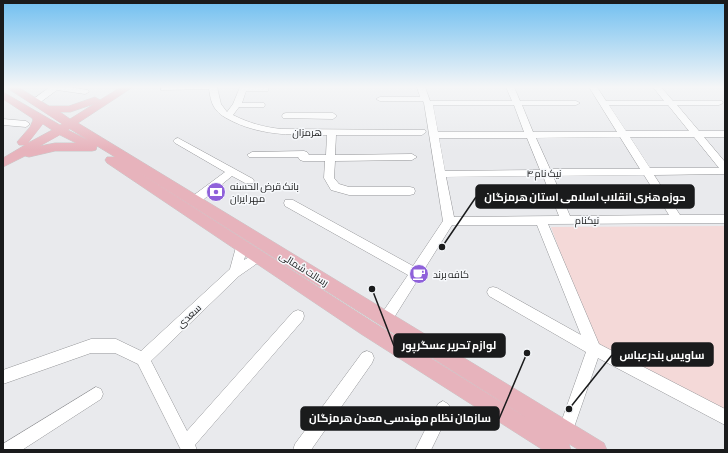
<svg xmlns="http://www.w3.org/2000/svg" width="728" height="453" viewBox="0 0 728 453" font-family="'Asap Condensed',Cairo,sans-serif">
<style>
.education{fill:#f4d9d8}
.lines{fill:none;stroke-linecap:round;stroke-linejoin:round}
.minor-casing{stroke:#959699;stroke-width:1}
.major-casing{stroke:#c8c8c9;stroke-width:1}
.minor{fill:#fff;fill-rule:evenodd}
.major{fill:#e7b3bc;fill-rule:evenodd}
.labels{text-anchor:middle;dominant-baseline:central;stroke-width:3;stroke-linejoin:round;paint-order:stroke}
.street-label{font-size:10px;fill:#1a1b1c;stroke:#f6f8fb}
.poi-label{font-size:10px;fill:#1a1b1c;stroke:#f6f8fb;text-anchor:start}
.leader{fill:none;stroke:#1a1b1c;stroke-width:1.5}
.callout-dot{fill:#1a1b1c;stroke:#f6f8fb;stroke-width:1.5}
.callout{fill:#1a1b1c;stroke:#1a1b1c;stroke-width:1.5}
.callout-label{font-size:11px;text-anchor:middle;font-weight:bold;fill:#fff}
</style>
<rect width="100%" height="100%" fill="#e9eaed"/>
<!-- education -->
<path class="education" d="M725,226V411L593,342L551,227Z"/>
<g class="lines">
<!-- minor casing -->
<g class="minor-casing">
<path id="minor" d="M50,87H69L88,90L89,92L85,94L57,90L38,104H32L31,102L32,100Z
M161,87H217L221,104L227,112L233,104L240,87H268V91H246L242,103H264L265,105L264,107H239L233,115C249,123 263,127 281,129L425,130L426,132L422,135H336L335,155L412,154L417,157L412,160L335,161L334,178L339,184L349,187H410L414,188L415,191L414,194L410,195H349L331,190L324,178L325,161H303L300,160L298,157H249L247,155L252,152L304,151L307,152L309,155H326L327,135C295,135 264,136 234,122C226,118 219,115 214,107C211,102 210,96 209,89L164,90H161Z
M417,87H425L430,101H512L506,87H514L520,101H576L580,103L576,105H522L533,132H617L589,87H597L606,101H664L653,87H661L673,101H722L723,103L719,105H677L699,131H725V137H704L725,162V174L654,175L680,215H725V223L548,224L599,344L725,409V425L598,358L571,436L566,439L561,436L558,431L586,352L489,296L487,292L489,288L493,287L497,288L581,335L537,225H452L390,324L385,326L380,324L378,320L380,316L408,275L285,206L284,203L285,200H293L413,266L443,221L424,103L423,101H380L376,99L380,97H420ZM433,105H514L524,132H438ZM609,105H668L689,131H626ZM620,137L640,169H550L536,138ZM630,137H694L719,168H650ZM439,138H527L540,170L445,171ZM644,175L669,215L570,216L553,176ZM543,176L559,216L454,217L446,177Z
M286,113H333L337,116L333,119L283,118L282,116L283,114Z
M3,119L26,121L30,124L26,127L3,125Z
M178,138L253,179L254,181L253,183H245L232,176L198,204H190L189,201L190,198L225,172L175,143L173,141L175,139Z
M242,242L246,244L248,247L244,260L258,252L262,254L264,257L262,260L239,276L151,361L187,431L293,312L298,310L303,312L304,316L303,320L195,445L197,450H181L138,364L115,353H91L3,384V370L91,339H116L141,351L230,269L236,247L238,244Z
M367,351L372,353L374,358L372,363L311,450H293L295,444L362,353Z
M96,387L101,389L103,394L101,399L22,450H3V444Z
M443,401L448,404L451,409L431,450H415L438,404Z"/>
</g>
<!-- major casing -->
<g class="major-casing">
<path id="major" d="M6,87H18L49,106H69L95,97L100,100L121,87H133L78,123L604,443L607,450H579L569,444L571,450H543L361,334L107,163L105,160L107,157H115L97,146L96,150L92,151H55L29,157L25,156L3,167V158L25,145H19L17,142L30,127L33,120L32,118L3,99V92L60,125L62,124ZM94,104L70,119L60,112H70ZM43,124L52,130L28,143ZM70,129L88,140L68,130ZM60,135L76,143H55L40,146ZM135,170L527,418L373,322Z"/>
</g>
<!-- minor -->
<use href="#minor" class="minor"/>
<!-- major -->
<use href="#major" class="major"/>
</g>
<!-- sky -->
<linearGradient id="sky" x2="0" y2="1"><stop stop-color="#70bff0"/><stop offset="0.58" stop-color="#f5f6f7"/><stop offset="1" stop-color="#f5f6f7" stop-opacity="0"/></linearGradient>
<rect width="728" height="150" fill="url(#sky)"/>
<!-- icons -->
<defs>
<g id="bank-disc" transform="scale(1)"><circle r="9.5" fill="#8f61da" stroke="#f6f8fb"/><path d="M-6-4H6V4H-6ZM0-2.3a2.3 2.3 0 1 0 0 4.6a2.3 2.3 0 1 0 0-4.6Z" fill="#fff"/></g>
<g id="cafe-disc" transform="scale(1)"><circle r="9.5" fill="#8f61da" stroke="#f6f8fb"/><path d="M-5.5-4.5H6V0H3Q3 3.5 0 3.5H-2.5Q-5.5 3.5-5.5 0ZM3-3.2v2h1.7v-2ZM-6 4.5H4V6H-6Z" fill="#fff"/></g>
</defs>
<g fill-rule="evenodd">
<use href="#bank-disc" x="216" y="192"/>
<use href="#cafe-disc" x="419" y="274"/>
</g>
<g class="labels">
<!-- street labels -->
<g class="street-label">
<text x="307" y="132">هرمزان</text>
<text x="544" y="173">نیک نام ۴</text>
<text x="587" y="220">نیکنام</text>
<text transform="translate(304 269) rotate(32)">رسالت شمالی</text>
<text transform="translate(189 316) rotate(-44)">سعدی</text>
</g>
<!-- poi labels -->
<g class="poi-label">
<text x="230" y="186">بانک قرض الحسنه<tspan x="230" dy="12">مهر ایران</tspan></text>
<text x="433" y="274">کافه برند</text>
</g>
</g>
<!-- callouts -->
<path class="leader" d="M442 247L476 197M372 289L394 346M569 409L612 355M527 353L499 419"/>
<g class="callout-dot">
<circle cx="442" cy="247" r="4"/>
<circle cx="372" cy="289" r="4"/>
<circle cx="569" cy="409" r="4"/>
<circle cx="527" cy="353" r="4"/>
</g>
<g class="callout">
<rect x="476" y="185" width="218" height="23" rx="4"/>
<rect x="394" y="334" width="111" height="23" rx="4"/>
<rect x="612" y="343" width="101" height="23" rx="4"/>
<rect x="301" y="407" width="198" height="23" rx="4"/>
</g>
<g class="callout-label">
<text x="585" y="201">حوزه هنری انقلاب اسلامی استان هرمزگان</text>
<text x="449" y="349">لوازم تحریر عسگرپور</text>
<text x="662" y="359">ساویس بندرعباس</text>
<text x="400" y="422">سازمان نظام مهندسی معدن هرمزگان</text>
</g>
<!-- border -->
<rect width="728" height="453" fill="none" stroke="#1a1b1c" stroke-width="8"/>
</svg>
